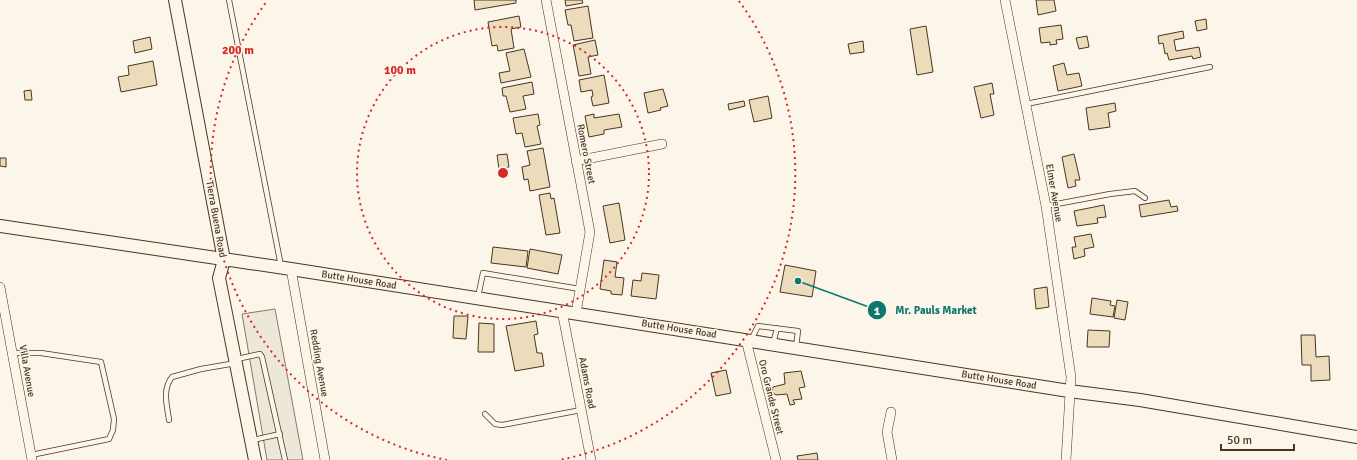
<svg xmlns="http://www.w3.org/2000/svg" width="1357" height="460" viewBox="0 0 1357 460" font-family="Signika,sans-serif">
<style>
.parking{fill:#ede7d9;stroke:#887966}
.building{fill:#ecdcbc;stroke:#4a3520}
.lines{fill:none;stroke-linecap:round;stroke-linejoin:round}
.lane-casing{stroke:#4a3520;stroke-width:6}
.street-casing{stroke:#4a3520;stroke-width:10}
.secondary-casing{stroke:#4a3520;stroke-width:14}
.lane{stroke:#fbf6e9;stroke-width:4.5}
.street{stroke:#fbf6e9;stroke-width:9}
.secondary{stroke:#fbf6e9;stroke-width:12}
.ring{fill:none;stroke:#d62828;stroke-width:2;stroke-dasharray:2 4}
.labels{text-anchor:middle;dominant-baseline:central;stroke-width:3;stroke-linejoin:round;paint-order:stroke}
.street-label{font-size:10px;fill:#4a3520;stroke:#fbf6e9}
.centre{fill:#d62828;stroke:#fbf6e9;stroke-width:2}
.ring-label{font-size:12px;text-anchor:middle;font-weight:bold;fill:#d62828;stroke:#fbf6e9;stroke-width:3;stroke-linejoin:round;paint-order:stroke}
.leader{fill:none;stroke:#0f766e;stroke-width:1.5}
.callout-dot{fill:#0f766e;stroke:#fbf6e9;stroke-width:1.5}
.mark-label{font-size:12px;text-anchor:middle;font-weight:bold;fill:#fff}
.callout-label{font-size:11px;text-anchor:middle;font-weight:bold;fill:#0f766e;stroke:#fbf6e9;stroke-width:3;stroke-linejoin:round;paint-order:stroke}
</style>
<rect width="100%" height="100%" fill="#fbf6e9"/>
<!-- parking -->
<path class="parking" d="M275,309L303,460H267L242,314Z"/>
<!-- building -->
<path class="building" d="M474,0H516V3L475,10Z
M565,0H582L583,3L566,6Z
M1036,0H1054L1056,11L1038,15Z
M588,6L593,38L574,41L571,25H568L565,10Z
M519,16L521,27L511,29L514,48L498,51L497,45L492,46L488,22Z
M1206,19L1207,29L1197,31L1195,21Z
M1061,25L1063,39L1056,40L1057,44L1050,45V42L1041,43L1039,28Z
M926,26L933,72L917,75L910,29Z
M1183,31L1184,38L1174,40L1176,51L1199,47L1201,57L1193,59L1192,56L1169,60L1167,53L1165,54L1163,43L1159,44L1158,36Z
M1087,36L1089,47L1079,49L1076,38Z
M150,37L152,49L135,53L133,41Z
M595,40L598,55L588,57L591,74L579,76L573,45Z
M863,41L864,52L850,54L848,44Z
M524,49L531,77L501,83L499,73L510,71L506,53Z
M153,61L157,85L121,92L118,77L129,75L128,66Z
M1064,63L1067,75L1079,73L1082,86L1058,91L1053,66Z
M604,75L609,103L593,106L591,97L593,96L592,90L581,92L579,80Z
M532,82L534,94L523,96L526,109L510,112L506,96H503L502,88Z
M992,83L994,94H990L994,115L981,118L974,87Z
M663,89L668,106L660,108L661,110L648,113L644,93Z
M31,90L32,100H25L24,91Z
M768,96L772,118L754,122L749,100Z
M744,101L745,106L729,110L728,104Z
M1115,103L1116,111L1108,113L1110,127L1089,130L1086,108Z
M538,114L540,125L537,126L541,144L525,147L522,133L516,134L513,118Z
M594,114V118L619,114L622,127L604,130V134L589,137L585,116Z
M543,148L550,187L530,191L528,179L524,180L522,167L530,165L527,151Z
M507,154L509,167L499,169L497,155Z
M1074,154L1080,180H1075L1076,186L1068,188L1062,157Z
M0,158H6V167L0,166Z
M550,193L551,199L554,198L560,233L546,235L539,195Z
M1169,200L1171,207L1177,206L1178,211L1141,217L1139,205Z
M619,203L625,240L610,243L603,206Z
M1104,205L1106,217L1097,218L1098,223L1077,226L1074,211Z
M1091,234L1094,247L1084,249L1085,256L1074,259L1072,247H1076L1074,237Z
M493,247L528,251L526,267L491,263Z
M530,249L562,255L558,274L527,268Z
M604,260L617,262L615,277L624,278L622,295L611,294V291L600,289Z
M785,265L816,271L812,297L780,292Z
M642,273L659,275L656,299L631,296L633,280L641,281Z
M1047,287L1049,307L1036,309L1034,289Z
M1092,298L1111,301L1110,305L1115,306L1113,317L1090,314Z
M1117,300L1128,302L1125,320L1114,318Z
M454,316H468L466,339L453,338Z
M536,321L538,334L534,335L537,353H542L544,366L515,371L506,326Z
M479,323L494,324V352H478Z
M1088,330L1110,331L1109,347H1087Z
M1301,335H1315L1316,357L1329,356L1330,380L1311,381V365H1302Z
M726,370L731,393L716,396L711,373Z
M801,371L805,387L799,388L802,399L793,400L795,404L790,405L787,394L776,395L772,392L773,387L785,384L784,373Z
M817,453L818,460H798L797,456Z"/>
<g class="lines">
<!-- lane casing -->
<g class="lane-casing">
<path id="lane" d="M229,0L281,266
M1026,104L1210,67
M1046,206L1110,194L1135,191L1145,198
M478,297L483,273L580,289
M751,340L758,326L798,331L796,347
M773,344L777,328
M12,353H41L101,362L114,419L113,430L109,439L31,455
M237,359L260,354L262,357L285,460
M485,414L495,424L502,425L581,410
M169,420C167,405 162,390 172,377L201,369L236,363
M253,440L280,434"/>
</g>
<!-- street casing -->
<g class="street-casing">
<path id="street" d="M546,0L590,232L576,313
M1005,0L1046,206L1071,377L1066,460
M576,161L662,144
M291,269L325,460
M0,287L32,460
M562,311L591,460
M746,340L776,460
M891,412L887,432L892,460"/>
</g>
<!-- secondary casing -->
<g class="secondary-casing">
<path id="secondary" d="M175,0L224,260L219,278L255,460
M0,226L291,269L1069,391L1140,400L1357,437"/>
</g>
<!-- lane -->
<use href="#lane" class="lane"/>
<!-- street -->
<use href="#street" class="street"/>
<!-- secondary -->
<use href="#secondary" class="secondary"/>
</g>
<!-- distance rings -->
<g class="ring">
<circle cx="503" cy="173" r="146"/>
<path d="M447 460A292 292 0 0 1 267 1M739 1A292 292 0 0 1 559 460"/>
</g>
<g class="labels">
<!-- street labels -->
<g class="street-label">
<text transform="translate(586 154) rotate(79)">Romero Street</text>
<text transform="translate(1054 193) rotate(80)">Elmer Avenue</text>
<text transform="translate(216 219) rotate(80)">Tierra Buena Road</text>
<text transform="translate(359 280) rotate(9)">Butte House Road</text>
<text transform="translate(679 329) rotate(9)">Butte House Road</text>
<text transform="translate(319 363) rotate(80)">Redding Avenue</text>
<text transform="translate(27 371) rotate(80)">Villa Avenue</text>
<text transform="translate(999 380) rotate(9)">Butte House Road</text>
<text transform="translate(587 383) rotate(79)">Adams Road</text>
<text transform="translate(771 397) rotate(76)">Oro Grande Street</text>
</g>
</g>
<circle cx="503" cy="173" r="6" class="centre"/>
<g class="ring-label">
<text x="238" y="54">200 m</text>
<text x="400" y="74">100 m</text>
</g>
<!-- callouts -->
<path class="leader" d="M798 281L877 310"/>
<g class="callout-dot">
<circle cx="798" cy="281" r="4"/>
<circle cx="877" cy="310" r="10"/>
</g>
<g class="mark-label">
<text x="877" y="315">1</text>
</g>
<g class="callout-label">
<text x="936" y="314">Mr. Pauls Market</text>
</g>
<!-- scale -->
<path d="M1221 444v6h73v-6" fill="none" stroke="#4a3520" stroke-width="2"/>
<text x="1227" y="444" font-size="12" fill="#4a3520" stroke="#fbf6e9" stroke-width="3" paint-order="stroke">50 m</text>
</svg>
